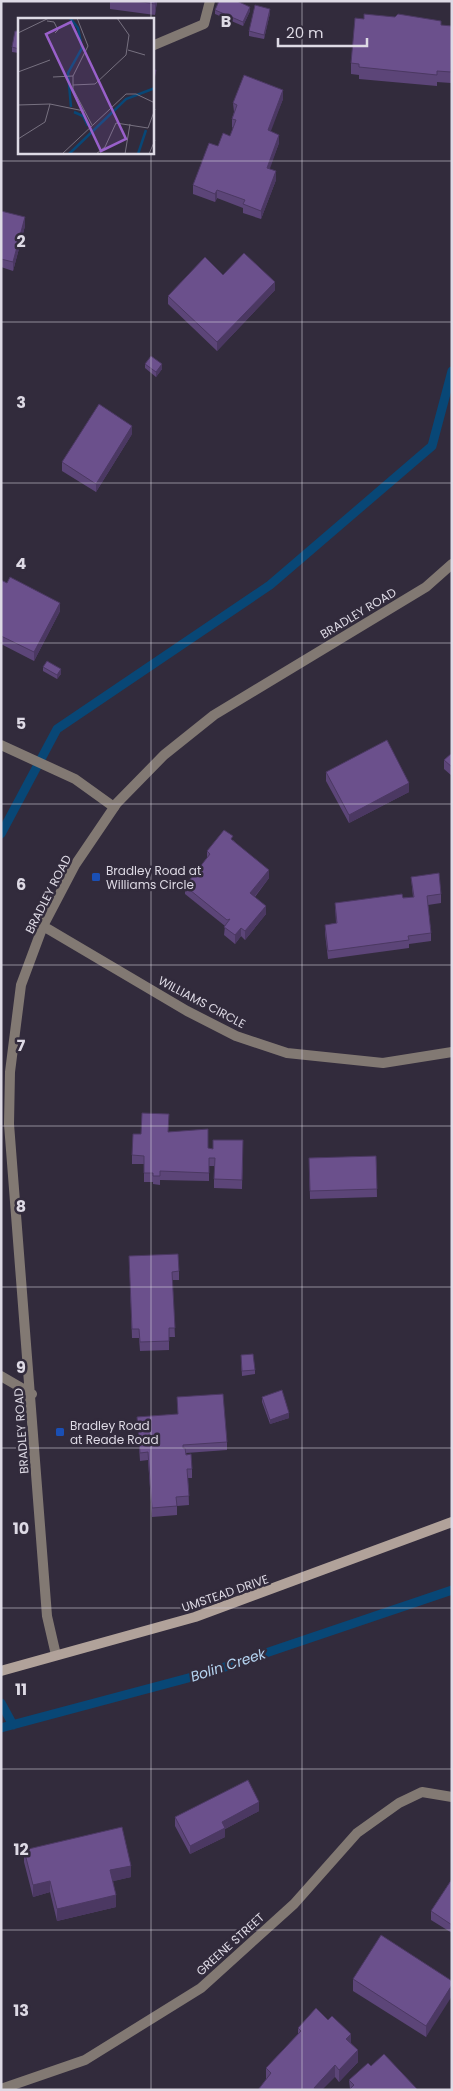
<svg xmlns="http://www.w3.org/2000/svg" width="453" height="2091" viewBox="0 0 453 2091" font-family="Poppins,sans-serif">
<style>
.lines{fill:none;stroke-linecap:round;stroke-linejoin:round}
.stream{stroke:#084776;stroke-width:9}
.lane{stroke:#827973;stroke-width:10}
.street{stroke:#827973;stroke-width:10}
.secondary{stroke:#b1a29a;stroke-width:10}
.wall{fill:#5c4578}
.shaded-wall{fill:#4b3862}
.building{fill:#6b508c;stroke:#4b3862}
.grid{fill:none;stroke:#dedae5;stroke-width:1;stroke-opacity:0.55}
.transit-dot{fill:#1a4fb4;stroke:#322b3c;stroke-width:2}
.labels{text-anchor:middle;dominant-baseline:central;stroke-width:5;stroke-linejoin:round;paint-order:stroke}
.street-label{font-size:12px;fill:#dedae5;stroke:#322b3c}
.poi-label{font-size:12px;fill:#dedae5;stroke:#322b3c;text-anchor:start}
.water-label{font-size:14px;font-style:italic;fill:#b5d3f0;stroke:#322b3c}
.inset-river{fill:none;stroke:#084776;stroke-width:2.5}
.inset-road{fill:none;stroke:#777180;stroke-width:1}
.view{fill:#9960ca;fill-opacity:0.15;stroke:#9960ca;stroke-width:2.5}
.inset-edge{fill:none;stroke:#dedae5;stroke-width:2.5}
.grid-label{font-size:16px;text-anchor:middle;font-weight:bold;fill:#dedae5;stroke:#322b3c;stroke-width:5;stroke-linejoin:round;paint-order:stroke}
</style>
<rect width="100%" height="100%" fill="#322b3c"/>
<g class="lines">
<!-- stream -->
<path class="stream" d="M1,834L57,729L270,585L432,446L452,371
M1,1703L13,1725
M1,1728L207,1673L452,1590"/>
<!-- lane -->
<path class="lane" d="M152,46L204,24L210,1
M1,745L75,779L114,807"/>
<!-- street -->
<path class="street" d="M43,926L187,1011L236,1036L287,1053L383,1063L452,1052
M1,1376L32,1394
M56,1655L47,1616L9,1124L10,1072L21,985L43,926L75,865L117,803L164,755L214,715L426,587L452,564
M1,2089L85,2060L201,1988L294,1904L357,1833L399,1803L422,1792L452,1797"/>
<!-- secondary -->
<path class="secondary" d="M1,1671L195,1617L452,1522"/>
</g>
<!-- wall -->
<path class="wall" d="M110,1H157L155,15L110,9Z
M215,10L250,11L243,26L215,14Z
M270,13L264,39L249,36V31Z
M441,25L452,26L451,83L437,82V86L359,79V75L351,74V63Z
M19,31V53L12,52V47Z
M283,99L270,131L279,143L269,169L276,180L261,219L243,213V208L217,198L215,202L193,194V185L218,146L230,136L233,128L232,127V119L234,112L233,103Z
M1,211L25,226L13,271L1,267Z
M223,275L275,290L217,351L168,304V296Z
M145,364L162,369L156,377L145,368Z
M132,434L96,492L62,471V462Z
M1,580L60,611L34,661L1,644Z
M43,667L61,674L57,679L43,671Z
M452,753V776L444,769V760Z
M326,772L409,792L349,823L326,781Z
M233,840L269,878L255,897L266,914L245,940L241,936L235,944L224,935L225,926L185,894V886L207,858V851Z
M411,877L441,894V903L428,905L431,933V941L409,944V948L328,959L325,933V925L336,923L335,903L413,897Z
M169,1132L208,1148L213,1149L243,1140L242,1189L214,1188V1166H209V1181L160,1180V1185L153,1184V1182H144V1164H132V1155L141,1134Z
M451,1154H452V1168L451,1163Z
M376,1156L377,1197L310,1199L309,1158Z
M129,1256L179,1271V1280H172L175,1337H169V1350L140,1351L139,1338H132Z
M241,1359L255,1370V1374L242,1376Z
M177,1397L227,1442V1450L186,1453L192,1469V1478H188L189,1505L177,1506V1515L152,1517L148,1460L140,1461L137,1417L178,1414Z
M262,1397L289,1418L270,1424L262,1402Z
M259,1811L225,1829V1837L190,1854L175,1826V1817Z
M24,1850L131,1877L113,1881L116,1907L57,1921L50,1892L33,1897L24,1862Z
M452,1879V1933L431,1920V1911Z
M353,1979L452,1981L426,2037L353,1991Z
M298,2028L351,2043L358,2062L339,2082L335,2077L266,2079V2068L298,2034Z
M371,2066L350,2089L349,2080Z"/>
<!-- shaded-wall -->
<path class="shaded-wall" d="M155,1H157L155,15Z
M250,7V11L243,26V22Z
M270,9V13L264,39V35Z
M283,90V99L268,139V130Z
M279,135V143L267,177V168Z
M276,171V180L261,219V211Z
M217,190V198L215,202V194Z
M25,217V226L13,271V262Z
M275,282V290L217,351V342Z
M162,364V369L156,377V372Z
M132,426V434L96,492V484Z
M60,603V611L34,661V652Z
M61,669V674L57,679V675Z
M409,783V792L349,823V815Z
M269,870V878L250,902V893Z
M266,906V914L245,940V931Z
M241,928V936L235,944V935Z
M289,1413V1418L270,1424V1420Z
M259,1802V1811L225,1829V1837L190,1854V1846L222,1822Z
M131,1866V1877L110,1882V1870Z
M50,1881V1892L33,1897V1885Z
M116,1895V1907L57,1921V1909Z
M452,1985V1996L426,2037V2026Z
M351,2034V2045L346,2039Z
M358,2050V2062L339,2082V2070Z
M335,2065V2077L322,2090H314V2088Z"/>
<!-- building -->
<path class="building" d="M136,1H155V4Z
M219,1H237L250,7L243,22L215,10Z
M255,5L270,9L264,35L249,31Z
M364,14L395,17L398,14L441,21V25L452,26L451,72L437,71V75L359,67V64L351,63L355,18L364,19Z
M15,31H19V49L12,47Z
M152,70H156L152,89Z
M244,75L283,90L268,130L279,135L267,168L276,171L261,211L243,204L245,200L217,190L215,194L193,185L209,143L218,146L223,133L230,136L236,120L232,119L237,105L233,103Z
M1,211L25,217L13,262L1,259Z
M244,253L275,282L217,342L168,296L205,257L223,275Z
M151,356L162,364L156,372L145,364Z
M99,404L132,426L96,484L62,462Z
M10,577L60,603L34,652L1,636V580L7,583Z
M47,661L61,669L57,675L43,667Z
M387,740L409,783L349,815L326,772Z
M452,753V767L444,760Z
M224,830L233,836L231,839L269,870L250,893L266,906L245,931L241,928L235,935L224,927L230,919L227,920L185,886L210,854L207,851Z
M439,873L441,894L427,896L431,933L408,936L409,940L328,951L325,925L337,923L335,903L402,894L403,898L414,897L411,877Z
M142,1113L169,1114L168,1132L208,1129V1148L213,1149V1140H243L242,1180L214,1179L215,1158H209V1173L160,1171V1176H153V1173H144V1156L132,1155L133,1134H141Z
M376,1156L377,1189L310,1191L309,1158Z
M178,1254L179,1271L172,1272L175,1328H169V1341L140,1342L139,1329H132L129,1256Z
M253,1354L255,1370L242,1371L241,1355Z
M282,1390L289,1413L270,1420L262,1397Z
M223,1394L227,1442L183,1445V1448H185L186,1455L191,1454L192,1469H187L189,1496L176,1497L177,1506L152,1508L148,1452L140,1453L137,1417L178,1414L177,1397Z
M248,1780L259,1802L222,1822L225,1828L190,1846L175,1817Z
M122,1827L131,1866L110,1870L116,1895L57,1909L50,1881L33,1885L24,1850Z
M452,1879V1925L431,1911Z
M381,1935L452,1981V1985L426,2026L353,1979Z
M316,2008L328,2020L332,2016L351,2034L346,2039L358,2050L339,2070L335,2065L314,2088L315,2090H258L271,2073L266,2068L301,2031L298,2028Z
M384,2054L418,2090H349L354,2085L349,2080L368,2063L371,2066Z"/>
<!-- grid -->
<path class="grid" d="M151,1V19M302,1V2090M151,152V2090M1,161H452M1,322H452M1,483H452M1,643H452M1,804H452M1,965H452M1,1126H452M1,1287H452M1,1448H452M1,1608H452M1,1769H452M1,1930H452"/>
<!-- markers -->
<g class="transit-dot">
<rect x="91" y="872" width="10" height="10" rx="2.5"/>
<rect x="55" y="1427" width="10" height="10" rx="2.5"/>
</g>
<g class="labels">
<!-- street labels -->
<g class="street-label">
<text transform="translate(358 613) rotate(-31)">BRADLEY ROAD</text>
<text transform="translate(48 894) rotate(-63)">BRADLEY ROAD</text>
<text transform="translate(202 1002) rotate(28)">WILLIAMS CIRCLE</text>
<text transform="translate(21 1431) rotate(-94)">BRADLEY ROAD</text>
<text transform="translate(225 1593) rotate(-19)">UMSTEAD DRIVE</text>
<text transform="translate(230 1944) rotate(-42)">GREENE STREET</text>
</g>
<!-- poi labels -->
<g class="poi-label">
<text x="106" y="870">Bradley Road at<tspan x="106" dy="14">Williams Circle</tspan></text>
<text x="70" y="1425">Bradley Road<tspan x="70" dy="14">at Reade Road</tspan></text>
</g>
<!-- water labels -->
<g class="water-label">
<text transform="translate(228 1665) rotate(-18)">Bolin Creek</text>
</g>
</g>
<!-- overview -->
<g transform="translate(18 18)">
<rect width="136" height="136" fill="#322b3c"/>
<path class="inset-river" d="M52,0L60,10L64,30L50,55L53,89M56,94L65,98L70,108M51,136L108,81L137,70M120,136L128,112"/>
<path class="inset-road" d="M59,0L70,28L55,58V71L74,107M29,3L36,4L40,12L37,15M0,15L31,0M110,32L127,37M0,54L32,42M35,59L55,58M55,67L77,66L108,37L111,17L99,0M0,87L32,86L66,93M0,121L27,104L32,86M44,136L108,76H118L137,85M78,136L87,129L98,105L130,110L137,91M107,136L112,106M131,136L137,122"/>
<path class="view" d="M53,4L108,121L83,133L28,16Z"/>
<rect width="136" height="136" class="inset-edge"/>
</g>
<g class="grid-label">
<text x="226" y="27">B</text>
<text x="21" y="247">2</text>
<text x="21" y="408">3</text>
<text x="21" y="569">4</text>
<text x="21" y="729">5</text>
<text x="21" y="890">6</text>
<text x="21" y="1051">7</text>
<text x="21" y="1212">8</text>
<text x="21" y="1373">9</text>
<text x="21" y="1534">10</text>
<text x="21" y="1695">11</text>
<text x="21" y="1855">12</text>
<text x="21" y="2016">13</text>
</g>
<!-- border -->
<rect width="453" height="2091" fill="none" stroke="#dedae5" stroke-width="5"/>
<!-- scale -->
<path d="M278 38v8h89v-8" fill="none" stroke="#dedae5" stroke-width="2.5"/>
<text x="286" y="38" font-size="15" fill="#dedae5" stroke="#322b3c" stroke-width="4" paint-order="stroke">20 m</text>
</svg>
